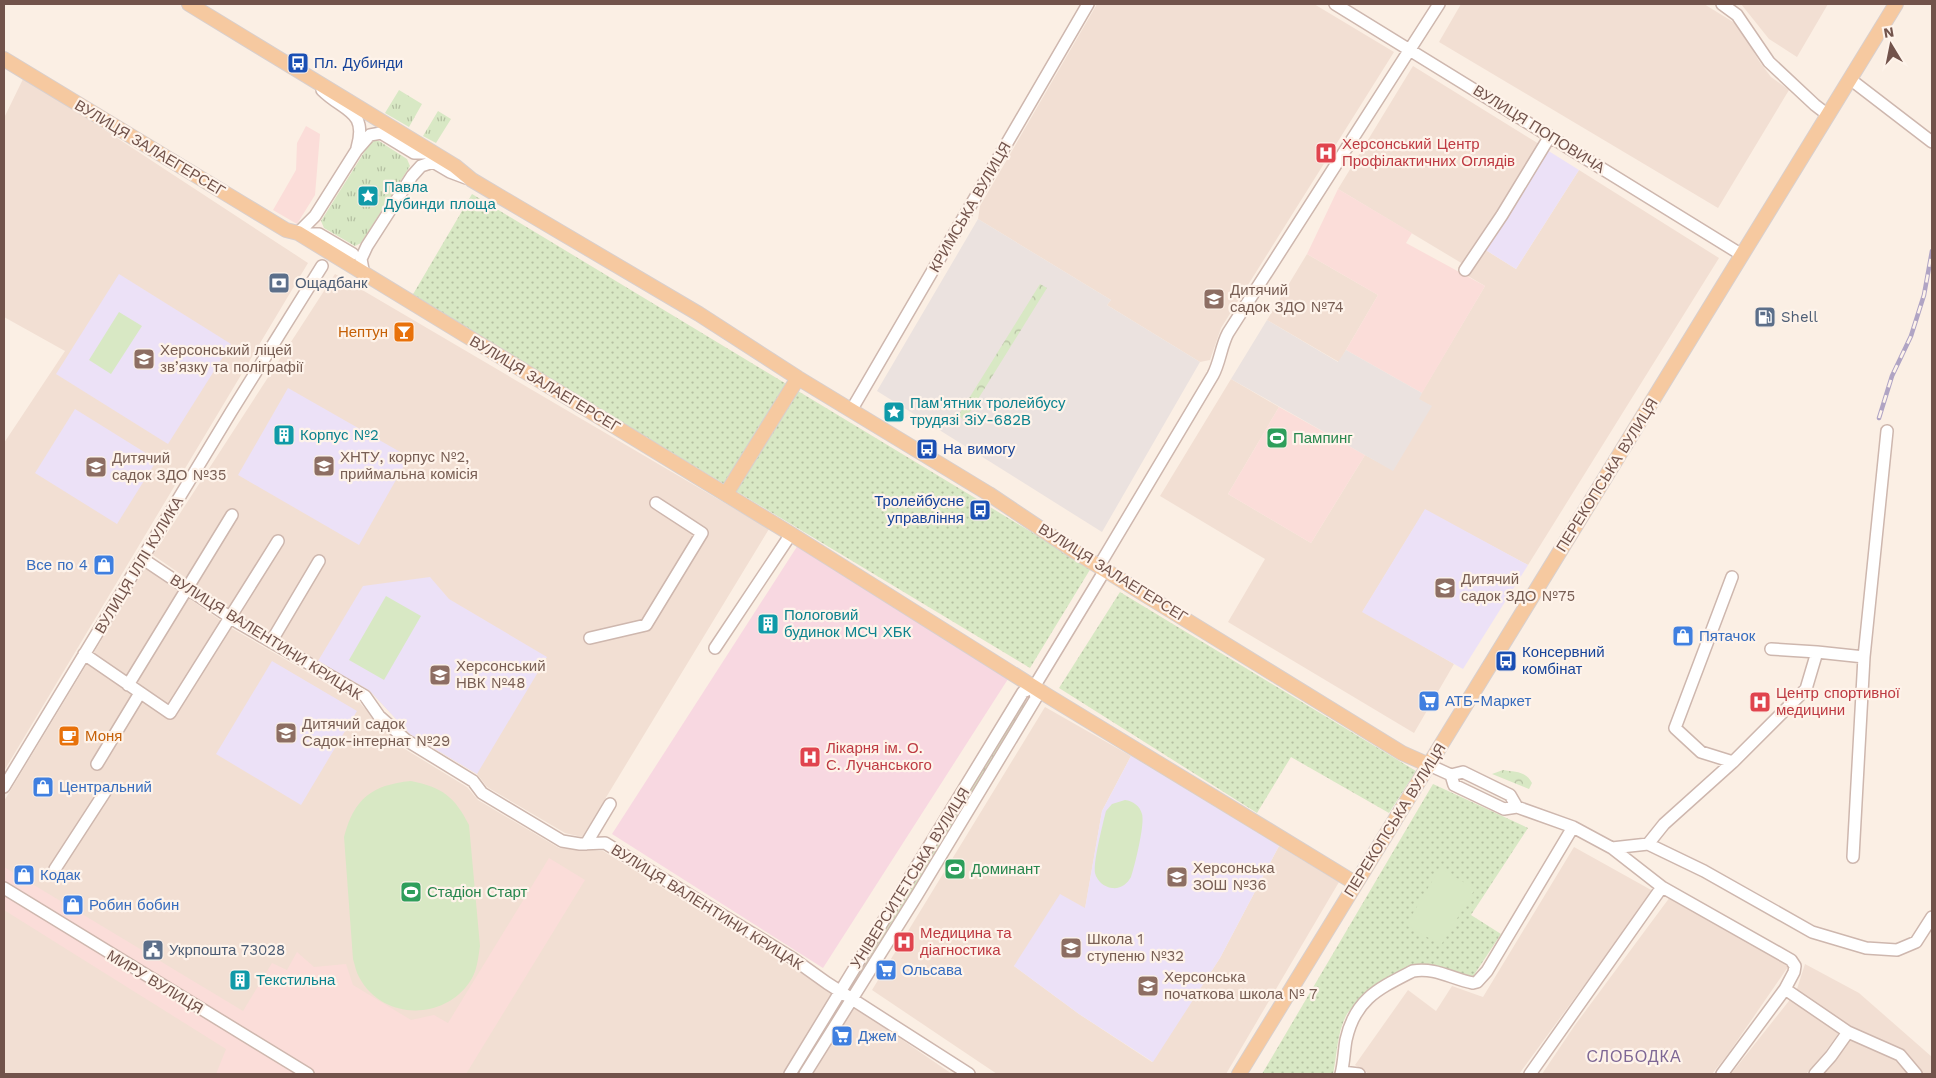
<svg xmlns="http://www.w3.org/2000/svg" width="1936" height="1078" viewBox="0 0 1936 1078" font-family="'Work Sans',sans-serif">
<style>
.residential{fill:#f2dfd3}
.commercial{fill:#fbddd9}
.industrial{fill:#ebe2df}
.education{fill:#ece1f7}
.medical{fill:#f8d8e1}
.grass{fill:url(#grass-tufts)}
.forest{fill:url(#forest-crowns)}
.park{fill:url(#park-dots)}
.pitch{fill:#d8e8c4}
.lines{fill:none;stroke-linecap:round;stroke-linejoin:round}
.minor-casing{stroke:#ceb7ae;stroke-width:14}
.major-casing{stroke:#d8cfcd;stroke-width:16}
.minor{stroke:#fff;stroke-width:11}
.major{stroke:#f6c9a0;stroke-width:14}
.rail-casing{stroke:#b0a4c4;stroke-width:4.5}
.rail{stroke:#fef3ea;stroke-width:2.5;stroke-dasharray:8;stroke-linecap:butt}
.labels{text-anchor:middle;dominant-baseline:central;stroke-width:4.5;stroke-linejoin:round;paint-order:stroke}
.transit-label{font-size:15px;fill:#164399;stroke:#fef3ea;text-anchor:start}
.street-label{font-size:15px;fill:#72534b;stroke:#fef3ea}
.health-label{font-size:15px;fill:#be3a42;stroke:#fef3ea;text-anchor:start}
.culture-label{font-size:15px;fill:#0d838f;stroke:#fef3ea;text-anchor:start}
.service-label{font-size:15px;fill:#4e5e75;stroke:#fef3ea;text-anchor:start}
.education-label{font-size:15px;fill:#785e54;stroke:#fef3ea;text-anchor:start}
.food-label{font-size:15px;fill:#c56008;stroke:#fef3ea;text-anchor:end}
.leisure-label{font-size:15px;fill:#27864d;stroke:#fef3ea;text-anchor:start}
.shop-label{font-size:15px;fill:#366cbe;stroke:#fef3ea;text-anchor:start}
.neighbourhood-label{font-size:16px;letter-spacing:1px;fill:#7e6795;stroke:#fef3ea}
</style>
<defs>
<pattern id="grass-tufts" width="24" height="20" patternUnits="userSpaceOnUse" patternTransform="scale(1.25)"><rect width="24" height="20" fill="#d8e8c4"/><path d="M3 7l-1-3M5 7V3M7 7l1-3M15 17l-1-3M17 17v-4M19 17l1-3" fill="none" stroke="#b4bfa1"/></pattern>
<pattern id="forest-crowns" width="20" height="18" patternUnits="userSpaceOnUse" patternTransform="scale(1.25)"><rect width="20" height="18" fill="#d8e8c4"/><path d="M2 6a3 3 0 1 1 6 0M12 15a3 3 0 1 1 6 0" fill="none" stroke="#b4bfa1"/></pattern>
<pattern id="park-dots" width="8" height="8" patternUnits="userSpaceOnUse" patternTransform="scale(1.25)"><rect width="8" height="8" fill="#d8e8c4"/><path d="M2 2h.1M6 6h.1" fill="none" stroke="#b4bfa1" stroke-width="1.8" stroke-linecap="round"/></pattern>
</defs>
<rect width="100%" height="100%" fill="#fbefe4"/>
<!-- residential -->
<path class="residential" d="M1097,4H1314L1394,52L1221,328L1210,360L1200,362L1107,305L1111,300L978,219L980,206Z
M1461,4H1704L1738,25L1759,61L1771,77L1789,90L1718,208L1439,42Z
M1741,4H1828L1797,57L1769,39Z
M1413,66L1539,144L1463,264L1338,189Z
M24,77L308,263L4,771V443L65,351L4,317V118Z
M1579,170L1719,258L1528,565L1425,510L1363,611L1454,664L1414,733L1228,622L1265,559L1160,496L1231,379L1279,407L1228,494L1311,543L1365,455L1393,470L1431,406L1418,399L1485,286L1468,276L1484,249L1516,269Z
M1307,254L1378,295L1339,362L1267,320Z
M335,274L769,529L582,837L565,833L487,787L477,774L410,734L369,690L241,616L153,555Z
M145,568L233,629L359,702L400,746L467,787L478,800L559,848L603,851L834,993L784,1074H323L4,881V801Z
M1045,707L1131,756L1102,811L1085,909L1014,966L1079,1014L1152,1062L1220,958L1279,846L1339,882L1226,1074H997L872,990Z
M1574,847L1653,891L1519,1074H1369L1355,1065L1408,990L1436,1011L1452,986L1483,997Z
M4,894L297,1074H4Z
M1670,897L1790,964L1728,1054L1712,1074H1542L1575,1025Z
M1805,964L1859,993L1932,1057V1074H1922L1902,1052L1841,1021L1796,992Z
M1792,997L1840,1031L1825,1052L1806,1074H1731Z
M853,1006L952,1074H811Z
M1849,1039L1891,1055L1909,1074H1819Z"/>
<!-- commercial -->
<path class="commercial" d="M306,126L320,134L315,195L297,224L273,210L296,170L297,143Z
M1338,189L1412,233L1406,243L1485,286L1422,393L1346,350L1378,295L1307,254Z
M1279,407L1365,455L1311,543L1228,494Z
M549,858L585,880L466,1074H216L226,1049L4,910V867L243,1011L272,963L287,970L297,952L314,967L346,964L353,985L411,1020L434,1015L448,1023Z"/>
<!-- industrial -->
<path class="industrial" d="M978,219L1111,300L1107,305L1200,362L1102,532L877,391Z
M1267,320L1338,362L1346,350L1422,393L1419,399L1432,406L1393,471L1231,379Z"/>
<!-- education -->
<path class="education" d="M1547,150L1579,170L1516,269L1484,249Z
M119,274L231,344L168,444L56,374Z
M288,388L409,457L359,545L238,475Z
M75,409L157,460L117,524L35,473Z
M1425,509L1528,565L1463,669L1362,612Z
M430,577L449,599L547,657L477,774L410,734L369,690L318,661L363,586Z
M272,661L357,711L301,805L216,754Z
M1131,756L1279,846L1220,958L1153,1062L1079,1014L1014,966L1060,894L1085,908L1102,811Z"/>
<!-- medical -->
<path class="medical" d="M798,545L1008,679L823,968L612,834Z"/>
<!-- grass -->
<path class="grass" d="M399,90L422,104L409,127L385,113Z
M438,111L451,119L436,143L423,136Z
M374,140L379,141L407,159L410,166L361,243L355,246L324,228L321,221L370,143Z
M1023,702L1027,704L858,980L853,977Z"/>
<!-- forest -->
<path class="forest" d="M1040,284L1047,288L965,420L958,416Z
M1503,770C1515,772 1526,771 1532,783L1529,789L1492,774Z"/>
<!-- park -->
<path class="park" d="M472,194L1091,568L1030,668L412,296Z
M1120,592L1416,771L1389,813L1291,757L1257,813L1059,688Z
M1433,784L1528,828L1471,915L1501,934L1472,978C1462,976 1427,964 1420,965C1402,968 1357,999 1347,1014C1337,1031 1337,1056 1333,1074H1262Z"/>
<!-- pitch -->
<path class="pitch" d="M119,312L142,326L111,374L89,360Z
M386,596L421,616L384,680L349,660Z
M411,781C442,787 455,797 469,825L480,946C478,959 477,972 469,983C442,1021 382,1020 359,977C356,972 355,965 353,959L344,837C354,799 371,785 411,781Z
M1125,800C1133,801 1140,806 1142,814C1145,824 1135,865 1131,877C1127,884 1121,889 1112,888C1104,887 1097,881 1095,873C1093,863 1103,823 1106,811L1112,804Z
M1440,868L1475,889L1441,945L1406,925Z"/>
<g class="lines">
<!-- minor casing -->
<g class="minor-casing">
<path id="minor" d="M1335,4L1742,255
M1722,4L1737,15L1769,62L1815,105L1828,115
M1850,79L1932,142
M322,90C344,112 368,110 357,148
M298,233L315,216L356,151L370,135L381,133L414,153H433
M298,233L319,234L353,254
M1465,270L1502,215L1550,136
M364,275L361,259L367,246L412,176L421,166L433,162L450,172L466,178
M852,409L1088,4
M143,559L237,622L365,696L379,716L406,740L473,781L482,793L562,841L580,844L605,843L792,958L827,983L969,1074
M1099,566L1213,375C1220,362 1221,346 1228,333L1439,4
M590,638L646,625L702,533L656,503
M271,642L319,561
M715,648L791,534
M1817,652L1864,657L1887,431
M84,654L170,713L278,541
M128,685L232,515
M1733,762L1806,689L1817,652L1771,649
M97,764L140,693
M1429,765L1451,775L1463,772L1510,795L1517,807
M1451,775L1454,785L1504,809L1517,807L1573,827L1612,848L1662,887L1791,960L1795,966L1794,972L1785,989L1722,1074
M4,787L231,412L322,266
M586,844L610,804
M1648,844L1664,824L1733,762L1701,752L1675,728L1732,577
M1612,848L1648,844L1704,871L1812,932L1866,948L1897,950L1916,942L1932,917
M1853,857L1864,657
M55,869L105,792
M4,888L308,1074
M1785,989L1848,1032L1900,1055L1916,1074
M1342,1072L1359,1074
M790,1074L1023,692L1034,687L1105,570
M805,1074L917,895L1036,698L1034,687
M1341,1074C1344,1063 1344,1051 1346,1040C1355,999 1378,989 1413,971C1435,967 1452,979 1473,983L1477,982L1487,971L1573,827
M1530,1074L1662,887
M1815,1074L1831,1056L1848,1032"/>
</g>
<!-- major casing -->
<g class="major-casing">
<path id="major" d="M189,4L455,166L472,180L699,314L798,378L989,494L1074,551L1402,753L1429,765
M4,59L243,204L286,230L298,233L791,534L1048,696L1355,883
M726,494L798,378
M1239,1074L1896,4"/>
</g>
<!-- minor -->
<use href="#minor" class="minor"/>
<!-- major -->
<use href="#major" class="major"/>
<!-- rail casing -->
<g class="rail-casing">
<path id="rail" d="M1879,418L1892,376L1911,336L1924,295L1932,251"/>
</g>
<!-- rail -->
<use href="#rail" class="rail"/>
</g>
<!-- icons -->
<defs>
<g id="bus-square" transform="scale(1.125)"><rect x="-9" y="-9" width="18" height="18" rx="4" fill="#1a4fb4" stroke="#fef3ea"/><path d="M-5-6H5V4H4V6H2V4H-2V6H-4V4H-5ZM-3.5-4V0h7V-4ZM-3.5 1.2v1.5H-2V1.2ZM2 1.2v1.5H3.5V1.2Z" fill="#fff"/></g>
<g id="hospital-square" transform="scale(1.125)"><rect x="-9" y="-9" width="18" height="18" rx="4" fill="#e0444e" stroke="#fef3ea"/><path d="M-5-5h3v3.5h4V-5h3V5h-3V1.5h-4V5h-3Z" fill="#fff"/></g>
<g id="sight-square" transform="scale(1.125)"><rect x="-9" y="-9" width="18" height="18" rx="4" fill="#0f9aa8" stroke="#fef3ea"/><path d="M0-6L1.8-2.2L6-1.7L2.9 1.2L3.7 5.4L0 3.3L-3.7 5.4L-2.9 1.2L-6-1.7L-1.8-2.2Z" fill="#fff"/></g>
<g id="bank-square" transform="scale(1.125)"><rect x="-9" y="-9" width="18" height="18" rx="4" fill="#5c6f8a" stroke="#fef3ea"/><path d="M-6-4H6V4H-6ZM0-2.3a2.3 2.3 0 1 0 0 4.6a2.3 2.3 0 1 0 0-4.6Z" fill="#fff"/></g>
<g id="school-square" transform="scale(1.125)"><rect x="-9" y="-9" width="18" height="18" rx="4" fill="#8d6e63" stroke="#fef3ea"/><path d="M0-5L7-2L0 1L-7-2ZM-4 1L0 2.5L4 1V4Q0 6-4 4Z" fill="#fff"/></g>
<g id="fuel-square" transform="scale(1.125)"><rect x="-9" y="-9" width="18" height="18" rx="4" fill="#5c6f8a" stroke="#fef3ea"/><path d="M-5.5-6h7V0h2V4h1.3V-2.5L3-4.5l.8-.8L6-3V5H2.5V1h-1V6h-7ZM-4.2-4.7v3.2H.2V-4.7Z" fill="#fff"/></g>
<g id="bar-square" transform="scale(1.125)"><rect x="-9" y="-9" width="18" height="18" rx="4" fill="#e8710a" stroke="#fef3ea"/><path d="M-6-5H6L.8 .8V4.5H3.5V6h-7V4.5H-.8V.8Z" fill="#fff"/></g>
<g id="university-square" transform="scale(1.125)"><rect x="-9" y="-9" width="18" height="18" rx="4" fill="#8d6e63" stroke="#fef3ea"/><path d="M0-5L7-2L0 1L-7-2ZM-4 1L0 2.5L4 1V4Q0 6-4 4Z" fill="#fff"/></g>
<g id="building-square" transform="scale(1.125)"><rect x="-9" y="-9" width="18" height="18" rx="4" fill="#0f9aa8" stroke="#fef3ea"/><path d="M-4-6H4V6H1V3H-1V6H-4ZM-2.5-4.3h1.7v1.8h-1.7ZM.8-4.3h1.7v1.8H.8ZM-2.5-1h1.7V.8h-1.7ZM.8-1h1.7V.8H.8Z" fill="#fff"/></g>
<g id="stadium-square" transform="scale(1.125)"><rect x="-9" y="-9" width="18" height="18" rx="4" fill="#2e9e5b" stroke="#fef3ea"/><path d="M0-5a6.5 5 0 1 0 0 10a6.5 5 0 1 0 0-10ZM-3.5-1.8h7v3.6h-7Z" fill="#fff"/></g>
<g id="shop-square" transform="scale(1.125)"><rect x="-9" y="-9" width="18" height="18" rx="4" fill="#3f7fe0" stroke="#fef3ea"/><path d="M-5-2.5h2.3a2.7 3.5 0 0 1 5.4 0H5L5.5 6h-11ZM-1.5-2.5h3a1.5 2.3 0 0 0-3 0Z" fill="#fff"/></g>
<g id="supermarket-square" transform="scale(1.125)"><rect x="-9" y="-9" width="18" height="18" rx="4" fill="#3f7fe0" stroke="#fef3ea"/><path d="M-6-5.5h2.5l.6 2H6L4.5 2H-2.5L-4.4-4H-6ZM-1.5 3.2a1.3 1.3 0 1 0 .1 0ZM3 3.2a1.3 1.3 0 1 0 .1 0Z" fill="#fff"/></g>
<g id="cafe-square" transform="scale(1.125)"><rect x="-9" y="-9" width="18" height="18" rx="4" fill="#e8710a" stroke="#fef3ea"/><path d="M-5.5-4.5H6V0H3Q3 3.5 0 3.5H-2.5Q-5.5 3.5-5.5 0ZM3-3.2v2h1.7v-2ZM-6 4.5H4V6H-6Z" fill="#fff"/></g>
<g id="civic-square" transform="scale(1.125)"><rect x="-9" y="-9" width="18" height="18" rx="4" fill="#5c6f8a" stroke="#fef3ea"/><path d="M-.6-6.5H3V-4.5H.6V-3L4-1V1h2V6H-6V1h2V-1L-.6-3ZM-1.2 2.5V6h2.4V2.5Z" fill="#fff"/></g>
</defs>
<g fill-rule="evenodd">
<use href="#bus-square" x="298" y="63"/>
<use href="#hospital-square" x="1326" y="153"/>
<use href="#sight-square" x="368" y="196"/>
<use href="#bank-square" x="279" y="283"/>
<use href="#school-square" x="1214" y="299"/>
<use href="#fuel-square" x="1765" y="317"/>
<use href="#bar-square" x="404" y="332"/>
<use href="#university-square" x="144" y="359"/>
<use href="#sight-square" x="894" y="412"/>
<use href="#building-square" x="284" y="435"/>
<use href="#stadium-square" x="1277" y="438"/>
<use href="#bus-square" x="927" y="449"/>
<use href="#university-square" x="324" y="466"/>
<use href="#school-square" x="96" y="467"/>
<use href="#bus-square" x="980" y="510"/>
<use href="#shop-square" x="104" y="565"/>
<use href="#school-square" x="1445" y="588"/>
<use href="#building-square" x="768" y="624"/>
<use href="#shop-square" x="1683" y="636"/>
<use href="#bus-square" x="1506" y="661"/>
<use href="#school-square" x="440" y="675"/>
<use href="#supermarket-square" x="1429" y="701"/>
<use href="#hospital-square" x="1760" y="702"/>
<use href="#school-square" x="286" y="733"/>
<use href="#cafe-square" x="69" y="736"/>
<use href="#hospital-square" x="810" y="757"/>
<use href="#shop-square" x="43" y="787"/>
<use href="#stadium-square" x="955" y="869"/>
<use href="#shop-square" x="24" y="875"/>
<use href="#school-square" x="1177" y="877"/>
<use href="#stadium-square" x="411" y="892"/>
<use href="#shop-square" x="73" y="905"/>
<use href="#hospital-square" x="904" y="942"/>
<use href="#school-square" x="1071" y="948"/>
<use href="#civic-square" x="153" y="950"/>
<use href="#supermarket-square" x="886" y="970"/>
<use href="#building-square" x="240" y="980"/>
<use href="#school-square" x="1148" y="986"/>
<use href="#supermarket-square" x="842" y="1036"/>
</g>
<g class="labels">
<!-- transit labels -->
<g class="transit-label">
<text x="314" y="63">Пл. Дубинди</text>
<text x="943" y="449">На вимогу</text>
<text x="964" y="501" text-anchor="end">Тролейбусне<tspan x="964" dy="17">управління</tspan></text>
<text x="1522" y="652">Консервний<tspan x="1522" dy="17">комбінат</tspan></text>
</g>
<!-- street labels -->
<g class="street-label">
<text transform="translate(1539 129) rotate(32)">ВУЛИЦЯ ПОПОВИЧА</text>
<text transform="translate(150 148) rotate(31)">ВУЛИЦЯ ЗАЛАЕГЕРСЕГ</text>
<text transform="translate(970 207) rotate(-60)">КРИМСЬКА ВУЛИЦЯ</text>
<text transform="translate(545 384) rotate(31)">ВУЛИЦЯ ЗАЛАЕГЕРСЕГ</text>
<text transform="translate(1607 475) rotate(-58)">ПЕРЕКОПСЬКА ВУЛИЦЯ</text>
<text transform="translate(139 565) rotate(-59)">ВУЛИЦЯ ІЛЛІ КУЛИКА</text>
<text transform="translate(1113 573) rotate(32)">ВУЛИЦЯ ЗАЛАЕГЕРСЕГ</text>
<text transform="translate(266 637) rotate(32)">ВУЛИЦЯ ВАЛЕНТИНИ КРИЦАК</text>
<text transform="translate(1395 820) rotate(-58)">ПЕРЕКОПСЬКА ВУЛИЦЯ</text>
<text transform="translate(910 878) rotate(-58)">УНІВЕРСИТЕТСЬКА ВУЛИЦЯ</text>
<text transform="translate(707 907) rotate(32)">ВУЛИЦЯ ВАЛЕНТИНИ КРИЦАК</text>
<text transform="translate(155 982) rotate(31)">МИРУ ВУЛИЦЯ</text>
</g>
<!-- health labels -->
<g class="health-label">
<text x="1342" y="144">Херсонський Центр<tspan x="1342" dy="17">Профілактичних Оглядів</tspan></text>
<text x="1776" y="693">Центр спортивної<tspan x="1776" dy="17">медицини</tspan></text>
<text x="826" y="748">Лікарня ім. О.<tspan x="826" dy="17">С. Лучанського</tspan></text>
<text x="920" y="933">Медицина та<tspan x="920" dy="17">діагностика</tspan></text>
</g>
<!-- culture labels -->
<g class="culture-label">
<text x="384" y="187">Павла<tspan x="384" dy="17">Дубинди площа</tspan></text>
<text x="910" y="403">Пам'ятник тролейбусу<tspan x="910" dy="17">трудязі ЗіУ-682В</tspan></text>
<text x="300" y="435">Корпус №2</text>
<text x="784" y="615">Пологовий<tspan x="784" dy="17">будинок МСЧ ХБК</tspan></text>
<text x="256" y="980">Текстильна</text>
</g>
<!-- service labels -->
<g class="service-label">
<text x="295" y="283">Ощадбанк</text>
<text x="1781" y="317">Shell</text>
<text x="169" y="950">Укрпошта 73028</text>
</g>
<!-- education labels -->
<g class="education-label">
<text x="1230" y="290">Дитячий<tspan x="1230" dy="17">садок ЗДО №74</tspan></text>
<text x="160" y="350">Херсонський ліцей<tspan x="160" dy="17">зв’язку та поліграфії</tspan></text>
<text x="340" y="457">ХНТУ, корпус №2,<tspan x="340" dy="17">приймальна комісія</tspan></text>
<text x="112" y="458">Дитячий<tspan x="112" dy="17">садок ЗДО №35</tspan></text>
<text x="1461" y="579">Дитячий<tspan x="1461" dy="17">садок ЗДО №75</tspan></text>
<text x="456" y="666">Херсонський<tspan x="456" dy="17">НВК №48</tspan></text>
<text x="302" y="724">Дитячий садок<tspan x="302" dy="17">Садок-інтернат №29</tspan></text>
<text x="1193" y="868">Херсонська<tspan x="1193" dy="17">ЗОШ №36</tspan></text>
<text x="1087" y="939">Школа 1<tspan x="1087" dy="17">ступеню №32</tspan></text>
<text x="1164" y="977">Херсонська<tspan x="1164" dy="17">початкова школа № 7</tspan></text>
</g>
<!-- food labels -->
<g class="food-label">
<text x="388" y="332">Нептун</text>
<text x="85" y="736" text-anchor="start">Моня</text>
</g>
<!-- leisure labels -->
<g class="leisure-label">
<text x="1293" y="438">Пампинг</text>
<text x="971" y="869">Доминант</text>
<text x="427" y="892">Стадіон Старт</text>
</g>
<!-- shop labels -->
<g class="shop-label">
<text x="88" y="565" text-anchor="end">Все по 4</text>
<text x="1699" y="636">Пятачок</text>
<text x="1445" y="701">АТБ-Маркет</text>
<text x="59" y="787">Центральний</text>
<text x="40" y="875">Кодак</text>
<text x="89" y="905">Робин бобин</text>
<text x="902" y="970">Ольсава</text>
<text x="858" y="1036">Джем</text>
</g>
<!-- neighbourhood labels -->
<g class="neighbourhood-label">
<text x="1634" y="1056">СЛОБОДКА</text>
</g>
</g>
<!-- border -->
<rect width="1936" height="1078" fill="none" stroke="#72534b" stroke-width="10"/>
<!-- north arrow -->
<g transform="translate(1891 45) rotate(350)" stroke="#fef3ea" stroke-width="4" paint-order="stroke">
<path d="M0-4L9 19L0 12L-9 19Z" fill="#72534b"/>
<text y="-8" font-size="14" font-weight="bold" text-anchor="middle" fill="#72534b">N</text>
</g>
</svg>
